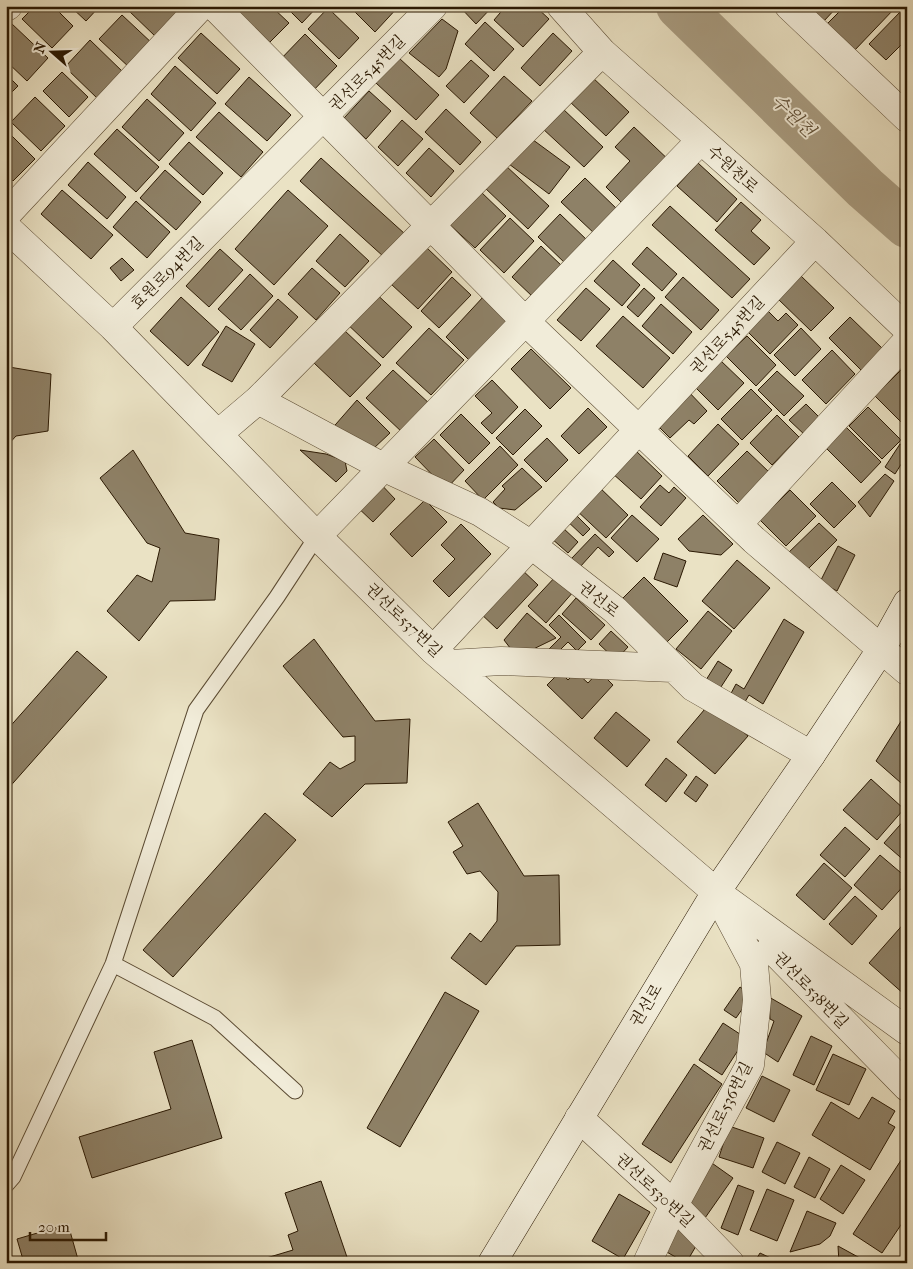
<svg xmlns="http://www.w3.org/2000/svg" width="913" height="1269" viewBox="0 0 913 1269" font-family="'IM FELL French Canon','Noto Serif KR',serif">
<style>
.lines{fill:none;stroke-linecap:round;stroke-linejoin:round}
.river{stroke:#a99d82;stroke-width:46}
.building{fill:#8e8167;stroke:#2a1802}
.lane-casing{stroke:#5a4a32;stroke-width:17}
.street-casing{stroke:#5a4a32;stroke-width:29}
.secondary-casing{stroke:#2a1802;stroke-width:29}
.lane{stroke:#f1ecd9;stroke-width:15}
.street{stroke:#f1ecd9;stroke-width:28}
.secondary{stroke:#f1ecd9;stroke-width:28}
.labels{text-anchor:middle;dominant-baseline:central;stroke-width:4;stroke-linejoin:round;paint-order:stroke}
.street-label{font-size:16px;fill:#2a1802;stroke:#f1ecd9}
.water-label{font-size:18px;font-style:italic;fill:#5d4d35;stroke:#f1ecd9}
</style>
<rect width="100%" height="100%" fill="#eae2c4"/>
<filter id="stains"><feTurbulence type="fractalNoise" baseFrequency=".004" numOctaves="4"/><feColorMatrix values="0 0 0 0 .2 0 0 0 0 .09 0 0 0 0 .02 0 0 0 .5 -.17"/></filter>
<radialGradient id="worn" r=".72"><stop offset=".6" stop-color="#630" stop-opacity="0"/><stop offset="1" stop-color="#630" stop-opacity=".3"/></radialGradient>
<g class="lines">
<!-- river -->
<path class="river" d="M679,6L865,188L907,225"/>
</g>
<!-- building -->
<path class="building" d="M35,6H53L73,26L52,48L22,19Z
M70,6H100L86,21Z
M132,6H177L181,11L156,37L128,10Z
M236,6H271L289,23L266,46L231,12Z
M285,6H318L302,23Z
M349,6H399L375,32Z
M459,6H493L476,24Z
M506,6H535L549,19L523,47L494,20Z
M807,6H838L823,22Z
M845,6H894L895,8L853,52L826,25Z
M328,8L359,38L339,59L308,29Z
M902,10L907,15V39L886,60L869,44Z
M122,15L154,45L131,69L99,39Z
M442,19L458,31L446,69L439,77L409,53Z
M485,22L514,49L494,71L465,44Z
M11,23L48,58L27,81L6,61V28Z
M201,33L240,69L217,94L178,58Z
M553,33L572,51L540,86L521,68Z
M305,34L337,66L308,96L276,64Z
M90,40L125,74L99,100L65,67Z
M399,58L439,95L416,120L376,83Z
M471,60L489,76L464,103L446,86Z
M175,66L216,103L191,131L151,94Z
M62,72L88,97L69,117L43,91Z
M6,74L18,86L6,98Z
M504,76L532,101L497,138L470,113Z
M591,76L629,112L606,136L568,100Z
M249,77L291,115L267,141L225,104Z
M369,91L391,111L366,139L344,118Z
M35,97L65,126L41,151L11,122Z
M147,99L184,133L159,161L122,127Z
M562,108L603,147L584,167L542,128Z
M446,109L481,142L460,165L425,132Z
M219,112L263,152L241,177L196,137Z
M402,120L423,139L398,166L378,147Z
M634,127L673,164L629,210L606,187L630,161L615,147Z
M117,129L159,167L136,192L94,154Z
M7,131L35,159L13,181L6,174Z
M525,134L570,167L549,194L505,161Z
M189,142L223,173L203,195L169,164Z
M429,148L454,171L431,197L406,173Z
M321,158L405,234L384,257L300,181Z
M88,162L126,197L107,219L68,185Z
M698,163L737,199L717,222L677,186Z
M505,165L549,206L528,229L484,187Z
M165,170L201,202L176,230L140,198Z
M585,178L619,211L596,235L561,202Z
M62,190L113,235L91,259L41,214Z
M288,190L328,226L274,285L235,249Z
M480,191L506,216L475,248L449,224Z
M136,201L170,232L147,258L113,227Z
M741,202L761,220L751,231L770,248L754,265L715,230Z
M670,206L750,279L732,298L652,225Z
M560,214L589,242L567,265L538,237Z
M510,218L534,241L504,273L480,250Z
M340,234L369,261L345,287L316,261Z
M541,246L563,267L534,298L512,277Z
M426,247L452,272L418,309L391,284Z
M647,247L677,274L662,291L632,264Z
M220,249L243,270L209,307L186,286Z
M122,258L134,270L121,281L110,268Z
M613,260L640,285L622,306L594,281Z
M312,268L340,293L316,320L288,294Z
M250,274L273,296L241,330L218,309Z
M800,275L834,308L811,331L777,298Z
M452,277L471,295L439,328L421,311Z
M683,277L719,310L701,330L665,297Z
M586,288L610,309L581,341L557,320Z
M644,288L655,298L638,317L627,307Z
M372,290L412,327L383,358L343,320Z
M484,296L510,321L471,362L446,337Z
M181,297L219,332L188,366L150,331Z
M278,299L298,317L270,348L250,330Z
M661,304L692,332L673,354L642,326Z
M763,306L778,321L786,313L798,325L770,354L743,327Z
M623,316L670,358L643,388L596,346Z
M850,317L884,350L862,371L829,338Z
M226,326L255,344L232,382L202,365Z
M429,328L464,360L431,395L396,363Z
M801,328L821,349L795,376L774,355Z
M344,330L381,365L350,397L314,363Z
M747,336L776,365L756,386L726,356Z
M531,349L571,388L550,409L511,369Z
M832,350L855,374L826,404L802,380Z
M720,360L744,383L718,410L694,386Z
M6,364L9,367L51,374L48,431L16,436L6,447Z
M904,367L907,369V428L875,396Z
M393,370L431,405L404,434L366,398Z
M777,371L804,396L784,416L758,390Z
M492,380L518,407L492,434L481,423L492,413L475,396Z
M685,388L707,411L694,424L689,420L670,438L653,421Z
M751,389L772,410L742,440L721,419Z
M357,400L390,433L373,449L329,432Z
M806,404L822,420L806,436L789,420Z
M868,407L901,440L882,459L849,426Z
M588,408L607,427L579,454L561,436Z
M525,409L542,426L513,455L496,438Z
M461,414L490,443L469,464L440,435Z
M777,415L799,437L772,465L750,443Z
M718,424L739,444L708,476L688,456Z
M846,427L881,462L861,483L825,447Z
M547,438L568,460L546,482L524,460Z
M434,439L464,470L446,489L415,457Z
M900,444L907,448V455L895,474L885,467Z
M500,446L518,465L483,500L465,481Z
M634,449L662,476L641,499L612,473Z
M133,450L185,533L219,539L215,600L170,601L139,641L107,611L137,575L152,582L160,548L147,543L100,478Z
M300,450L326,454L345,461L347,471L336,482Z
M747,451L769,472L739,503L717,481Z
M522,468L542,487L515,510L499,508L493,502L505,489L502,486Z
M885,474L894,481L870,517L858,502Z
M376,479L395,499L373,522L353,503Z
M832,482L856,506L834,528L810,504Z
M596,484L628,515L606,538L574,508Z
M660,485L669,493L674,487L686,498L661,526L640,507Z
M790,490L816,516L786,546L760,520Z
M425,500L447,522L412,557L390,534Z
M570,509L590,529L583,536L563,517Z
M632,515L659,539L637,562L611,538Z
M703,515L733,544L721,555L689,551L678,539Z
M819,523L837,540L803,574L785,556Z
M461,524L491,554L449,597L433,581L455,559L441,545Z
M562,527L578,542L568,553L551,538Z
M595,534L614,552L609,557L598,547L580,567L571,559Z
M838,546L855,555L837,591L820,582Z
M663,553L686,561L677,587L654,579Z
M737,560L770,588L734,629L702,601Z
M519,567L538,585L497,629L478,611Z
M557,575L574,591L546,623L528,606Z
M644,577L688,621L661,648L617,604Z
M576,598L605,625L591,640L562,614Z
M708,611L732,631L701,669L676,649Z
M527,613L556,638L517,657L504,640Z
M559,615L586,642L577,651L568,642L555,655L549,649L561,637L549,625Z
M784,619L804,632L763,704L749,695L742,707L728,699L736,684L744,689Z
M611,631L628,647L616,660L599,644Z
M314,639L375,721L410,719L407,783L365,784L332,817L303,794L330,762L340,769L355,761V736L343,737L283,666Z
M77,651L107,677L6,791V731Z
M718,661L732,670L719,690L706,680Z
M599,671L613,685L582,719L547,685L560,672L568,680L576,672L588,683Z
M710,703L748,736L715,774L677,742Z
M616,712L650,740L627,767L594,738Z
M905,715L907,776L901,783L876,761Z
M666,758L687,775L666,802L645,785Z
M696,776L708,785L696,802L684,793Z
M871,779L904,809L877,840L843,810Z
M478,803L524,876L559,875L560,945L516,946L486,985L451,958L470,933L481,942L497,921L498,892L480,871L467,874L453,852L463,846L448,822Z
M265,813L296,840L173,977L143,950Z
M907,817V863L884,843Z
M845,827L870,849L845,877L820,855Z
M880,855L907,878V882L882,910L854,885Z
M824,863L852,888L824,920L796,895Z
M855,896L877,916L852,945L829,924Z
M907,920V993L905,995L869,963Z
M740,987L752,995L736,1018L724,1010Z
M445,992L479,1011L400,1147L367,1128Z
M769,997L802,1016L778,1062L763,1052L774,1021L770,1019Z
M723,1023L746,1038L722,1075L699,1060Z
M811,1036L832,1046L814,1085L793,1075Z
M192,1040L222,1138L92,1178L79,1137L171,1109L154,1052Z
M833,1054L866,1069L849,1105L816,1090Z
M694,1064L722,1084L671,1163L642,1144Z
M762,1076L790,1090L774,1122L746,1108Z
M872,1097L895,1111L888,1123L895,1127L870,1170L812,1135L831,1102L859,1119Z
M729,1126L764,1138L753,1168L719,1157Z
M777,1142L800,1153L785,1184L762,1172Z
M907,1151V1216L882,1253L853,1234Z
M809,1157L830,1169L815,1198L794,1187Z
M709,1161L733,1178L705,1218L681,1201Z
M841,1165L865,1180L843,1214L820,1199Z
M321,1181L349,1263H264L263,1259L293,1250L288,1235L298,1231L285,1193Z
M738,1185L754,1191L738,1235L721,1228Z
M767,1189L794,1200L777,1241L750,1230Z
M619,1194L650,1212L623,1259L592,1241Z
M807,1211L836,1223L830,1236L820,1244L790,1252Z
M68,1224L79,1263H24L17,1239Z
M672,1224L699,1241L686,1263L658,1247Z
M838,1246L869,1263H839Z
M760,1253L781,1263H754Z"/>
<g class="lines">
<!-- lane casing -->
<g class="lane-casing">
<path id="lane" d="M113,964L215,1018L295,1091
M6,1185L13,1177L113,964L196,710L277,597L317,536"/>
</g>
<!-- street casing -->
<g class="street-casing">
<path id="street" d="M214,6L526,322L754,540L907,671
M561,6L602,52L815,241L907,329
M789,6L907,118
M6,7L8,6
M6,215L201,6
M6,227L113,327L317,536L433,650L716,892L907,1031
M113,327L433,6
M258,400L383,467L480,512L533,546L615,610L693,687L811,755
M218,434L258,400L602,52
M738,524L907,341
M317,536L701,140
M433,650L815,241
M451,664L501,661L673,668
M771,948L907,1087
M579,1118L674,1205L730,1263
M647,1263L674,1205L750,1065L757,1000L754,964L719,898"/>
</g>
<!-- secondary casing -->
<g class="secondary-casing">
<path id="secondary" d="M492,1263L716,892L811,755L882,648L907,603"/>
</g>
<!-- lane -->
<use href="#lane" class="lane"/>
<!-- street -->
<use href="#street" class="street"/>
<!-- secondary -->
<use href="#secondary" class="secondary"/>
</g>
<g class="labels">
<!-- street labels -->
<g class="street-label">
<text transform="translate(367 73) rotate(-45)">권선로545번길</text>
<text transform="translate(733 169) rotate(42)">수원천로</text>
<text transform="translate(167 273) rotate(-45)">효원로94번길</text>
<text transform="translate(727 335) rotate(-47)">권선로545번길</text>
<text transform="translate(599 599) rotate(39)">권선로</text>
<text transform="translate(404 620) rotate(44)">권선로537번길</text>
<text transform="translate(811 990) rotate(46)">권선로538번길</text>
<text transform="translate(646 1005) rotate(-59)">권선로</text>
<text transform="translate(725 1107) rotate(-63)">권선로536번길</text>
<text transform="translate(655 1190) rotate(43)">권선로530번길</text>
</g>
<!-- water labels -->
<g class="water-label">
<text transform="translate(793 116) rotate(44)">수원천</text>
</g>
</g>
<!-- margin -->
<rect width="913" height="1269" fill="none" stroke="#eae2c4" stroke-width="25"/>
<rect x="8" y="8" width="898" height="1254" fill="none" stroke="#2a1802" stroke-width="2.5"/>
<rect x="12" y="12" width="888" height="1244" fill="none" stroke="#2a1802"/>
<!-- north arrow -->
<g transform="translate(52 52) rotate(290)" stroke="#f1ecd9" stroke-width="4" paint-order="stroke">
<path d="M0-4L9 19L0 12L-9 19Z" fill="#2a1802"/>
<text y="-8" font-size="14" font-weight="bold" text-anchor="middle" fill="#2a1802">N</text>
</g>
<!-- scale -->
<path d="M30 1232v8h76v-8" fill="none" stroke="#2a1802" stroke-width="2.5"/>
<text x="38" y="1232" font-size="15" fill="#2a1802" stroke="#f1ecd9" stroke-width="4" paint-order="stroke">20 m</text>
<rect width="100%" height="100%" filter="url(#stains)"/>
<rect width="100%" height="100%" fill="url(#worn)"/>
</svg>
